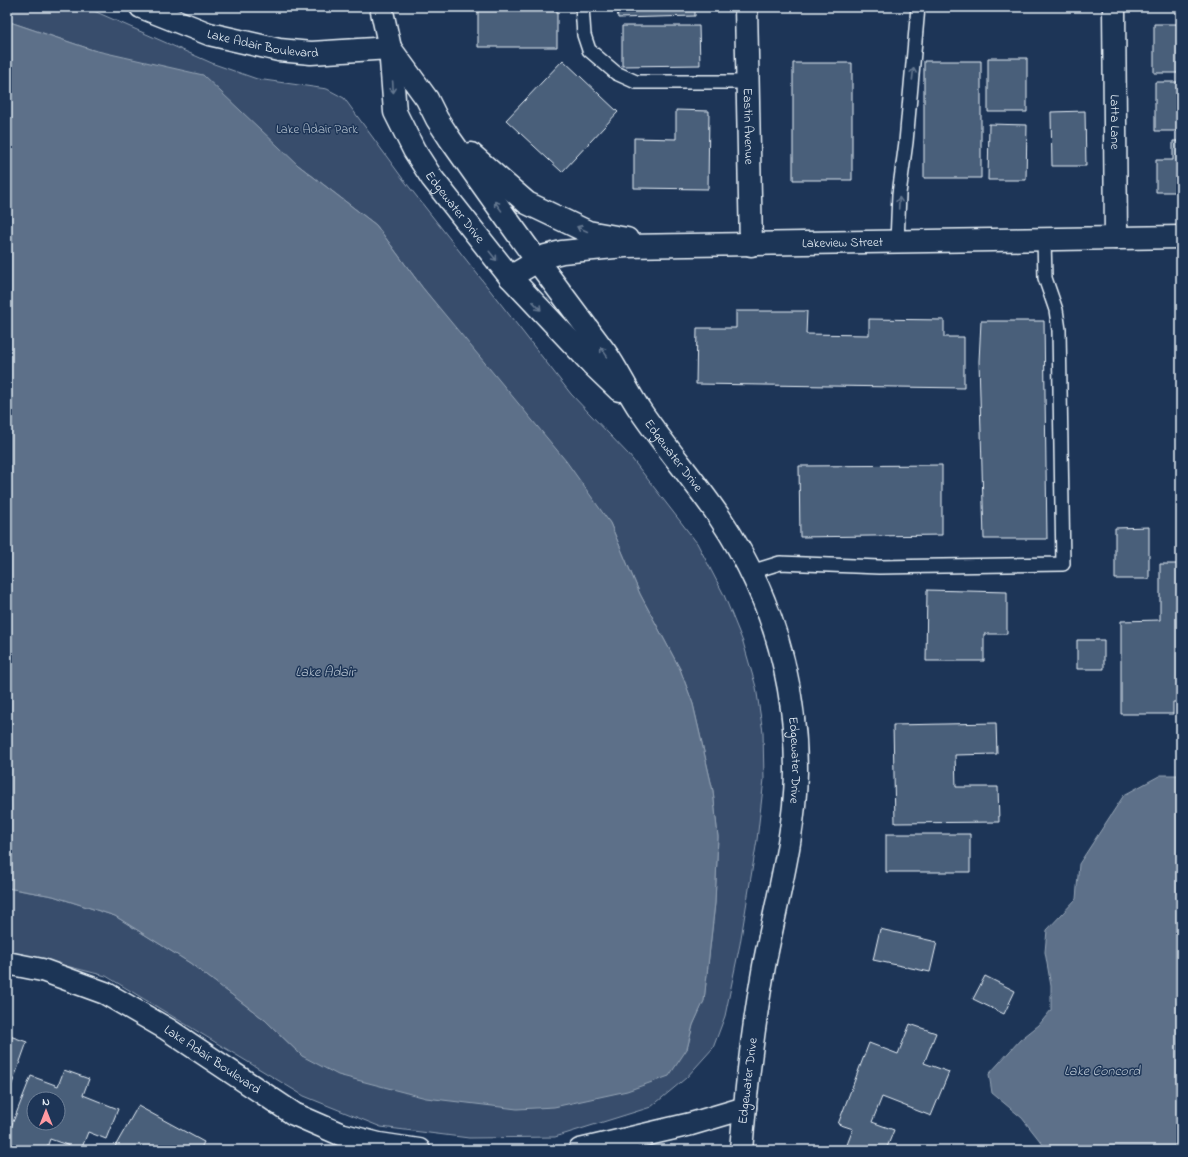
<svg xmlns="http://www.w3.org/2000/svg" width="1188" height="1157" viewBox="0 0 1188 1157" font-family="'Indie Flower',sans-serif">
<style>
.green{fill:#374d6c;stroke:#909fb2}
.water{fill:#5d7089;stroke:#95a4b5}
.building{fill:#495e7a;stroke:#e8f1f8;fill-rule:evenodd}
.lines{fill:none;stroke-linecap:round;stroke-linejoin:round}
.service-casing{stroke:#e8f1f8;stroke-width:16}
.minor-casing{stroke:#e8f1f8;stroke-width:25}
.tertiary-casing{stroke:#e8f1f8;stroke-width:25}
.service{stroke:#1d3557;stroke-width:13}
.minor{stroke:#1d3557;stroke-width:22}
.tertiary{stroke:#1d3557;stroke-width:22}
.oneway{stroke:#64778f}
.labels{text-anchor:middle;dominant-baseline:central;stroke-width:3;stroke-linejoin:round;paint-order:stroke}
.street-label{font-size:13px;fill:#e8f1f8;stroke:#1d3557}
.park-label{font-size:13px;fill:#b3c0ce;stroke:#1d3557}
.water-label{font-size:14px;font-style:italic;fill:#b7c4d1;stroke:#1d3557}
</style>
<rect width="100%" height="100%" fill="#1d3557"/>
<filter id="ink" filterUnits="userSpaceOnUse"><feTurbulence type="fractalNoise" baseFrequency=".025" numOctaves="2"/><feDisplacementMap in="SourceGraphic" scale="8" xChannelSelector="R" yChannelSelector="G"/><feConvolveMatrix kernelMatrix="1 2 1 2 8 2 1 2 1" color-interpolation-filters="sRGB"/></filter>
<g filter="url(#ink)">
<!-- green -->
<path class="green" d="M7,7H85L214,64L257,79L327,89L344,98L403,179L518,326L571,394L629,455L697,543L724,595L743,642L756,687L763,732L764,779L757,840L740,944L725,1016L713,1048L686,1078L651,1107L555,1137L469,1138L381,1127L304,1096L106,976L7,951V888L53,896L115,916L190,963L265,1020L302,1056L687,1049L693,1025L704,1000L715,903L718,837L713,791L693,704L680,669L640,594L610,523L422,287L376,225L298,165L93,50L7,21Z"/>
<!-- water -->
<path class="water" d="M7,21L93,50L203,75L298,165L376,225L422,287L566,461L610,523L640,594L680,669L693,704L713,791L718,837L715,903L704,1001L693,1025L687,1049L669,1076L627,1091L554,1107L517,1109L426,1098L338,1075L302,1056L265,1020L190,963L115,916L53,896L7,888Z
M1161,775H1181V1150H1044V1146L1022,1118L992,1093L989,1074L1020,1040L1039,1025L1051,1010V986L1045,952L1047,930L1076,899L1079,864L1124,795Z"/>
<!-- building -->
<path class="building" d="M478,7H557V47H478Z
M617,7H695V16L618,18Z
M1153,7H1181V8H1153Z
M1154,24H1181V73H1154Z
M622,26H699L700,65L622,66Z
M988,58H1027V112H988Z
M563,60L618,112L562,172L506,120Z
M924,61H981V178H924Z
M793,63H852V180H793Z
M1155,82H1181V131H1155Z
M676,110L709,111L708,189L634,188V138L676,139Z
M1085,111L1086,166H1052L1051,112Z
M989,124L1027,125L1026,180H988Z
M1173,141H1181V192H1156V160H1173Z
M736,311H807L806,334L869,335V319L944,320V337H964V388L696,384L697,328H736Z
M981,321H1044L1047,539H984L979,361Z
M942,465V535L800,537L799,466Z
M1149,527V579H1115V528Z
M1160,564H1181V702H1173V714H1121V621L1160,620Z
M927,590L1007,592V634H984V661H926Z
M1077,640H1104V669H1077Z
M996,723L997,754L955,755L956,787H998L999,822L895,823L893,725Z
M886,834H970V872H886Z
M880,929L937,942L930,972L873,960Z
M985,976L1015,991L1004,1014L973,999Z
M910,1024L936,1033L924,1063L949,1072L931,1116L882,1097L872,1122L894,1130L886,1150H845L853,1129L838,1124L869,1043L898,1054Z
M7,1035L27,1042L7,1098Z
M64,1070L89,1079L83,1095L118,1109L106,1139L88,1132L81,1150L50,1139L46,1150H22L7,1144V1137L31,1076L58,1086ZM34,1099H58V1123H34Z
M138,1106L204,1142L200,1150H113Z"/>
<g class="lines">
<!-- service casing -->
<g class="service-casing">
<path id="service" d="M582,7L584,35L589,50L616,73L636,82H747
M897,242L899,194L906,142L918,7
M751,572L780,563L879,567L1063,564L1059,330L1056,310L1045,278L1044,239"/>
</g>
<!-- minor casing -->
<g class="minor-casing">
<g id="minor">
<path id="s1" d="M746,7L751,245"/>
<path id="s2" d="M1114,7L1116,238"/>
<path id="s3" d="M7,963L42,970L105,993L167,1029L294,1114L340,1134L379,1144L419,1150"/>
<path d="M580,1150L691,1124L745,1108"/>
</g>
</g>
<!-- tertiary casing -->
<g class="tertiary-casing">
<g id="tertiary">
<path id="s4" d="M141,7L209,34L279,50L311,53L390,48"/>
<path id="s5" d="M381,7L390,48L395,112L414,150L432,178L510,277L592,364L619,390"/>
<path id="s6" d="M390,48L427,99L437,119L450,139C479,180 508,221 538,262C560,292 583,322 605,352C618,370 627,391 640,410C665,447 695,481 720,518C771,594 796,681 796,772C795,837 776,903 764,966C753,1027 746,1089 741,1150"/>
<path d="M471,154L527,203L588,232L627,239"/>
<path id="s7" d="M510,277L546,256L562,252L625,246L1181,237"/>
</g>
</g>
<!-- service -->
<use href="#service" class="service"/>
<!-- minor -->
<use href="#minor" class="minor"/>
<!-- tertiary -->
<use href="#tertiary" class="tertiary"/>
</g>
<!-- one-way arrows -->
<defs><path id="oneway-shaft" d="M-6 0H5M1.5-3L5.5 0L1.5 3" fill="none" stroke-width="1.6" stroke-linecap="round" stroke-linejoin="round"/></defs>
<g class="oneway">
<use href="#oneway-shaft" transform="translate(913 74) rotate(-84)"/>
<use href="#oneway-shaft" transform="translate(393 87) rotate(86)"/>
<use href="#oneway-shaft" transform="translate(899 203) rotate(-87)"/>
<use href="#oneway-shaft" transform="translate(498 206) rotate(-126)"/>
<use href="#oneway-shaft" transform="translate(582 229) rotate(-155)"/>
<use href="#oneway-shaft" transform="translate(493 256) rotate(51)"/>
<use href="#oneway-shaft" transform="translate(537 306) rotate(47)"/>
<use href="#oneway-shaft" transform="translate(604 352) rotate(-125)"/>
</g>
</g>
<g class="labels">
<!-- street labels -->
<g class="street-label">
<text stroke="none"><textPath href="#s4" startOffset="128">Lake Adair Boulevard</textPath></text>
<text stroke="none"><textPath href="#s2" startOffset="115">Latta Lane</textPath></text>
<text stroke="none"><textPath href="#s1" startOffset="119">Eastin Avenue</textPath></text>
<text stroke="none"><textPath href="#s5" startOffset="219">Edgewater Drive</textPath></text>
<text stroke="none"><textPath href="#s7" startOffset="339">Lakeview Street</textPath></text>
<text stroke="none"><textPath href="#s6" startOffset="497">Edgewater Drive</textPath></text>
<text stroke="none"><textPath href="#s6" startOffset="832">Edgewater Drive</textPath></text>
<text stroke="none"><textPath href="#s3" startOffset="229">Lake Adair Boulevard</textPath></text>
<text transform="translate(748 1081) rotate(-83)">Edgewater Drive</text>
</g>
<!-- park labels -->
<g class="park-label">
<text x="317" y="129">Lake Adair Park</text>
</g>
<!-- water labels -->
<g class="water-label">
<text x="325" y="672">Lake Adair</text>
<text x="1102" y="1071">Lake Concord</text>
</g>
</g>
<!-- margin -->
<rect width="1188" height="1157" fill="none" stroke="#1d3557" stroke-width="24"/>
<rect x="12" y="12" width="1164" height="1133" fill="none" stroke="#e8f1f8" stroke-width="1.5" filter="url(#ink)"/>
<!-- north arrow -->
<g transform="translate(46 1111)"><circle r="19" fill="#1d3557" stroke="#6e8097"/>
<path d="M0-3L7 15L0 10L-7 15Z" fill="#ff9aa2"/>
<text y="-6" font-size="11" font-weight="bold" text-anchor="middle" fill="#e8f1f8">N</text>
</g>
</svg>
